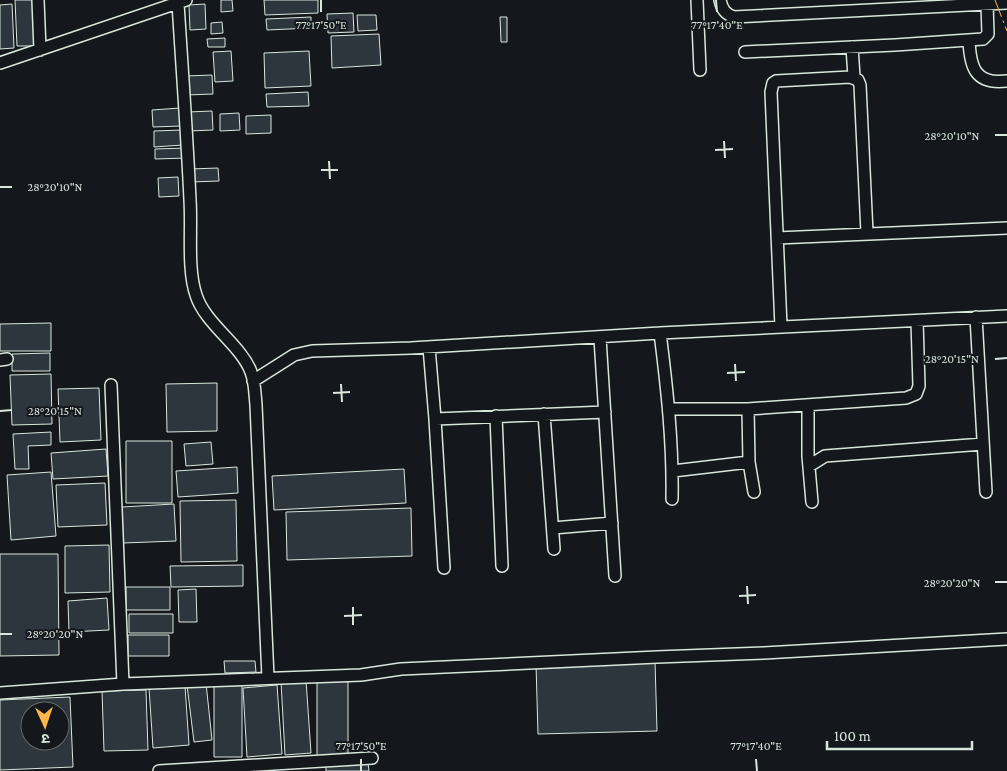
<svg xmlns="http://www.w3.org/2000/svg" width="1007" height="771" viewBox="0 0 1007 771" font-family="'Crimson Pro','Noto Sans Devanagari',serif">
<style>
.building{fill:#2c363c;stroke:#d8e6dc;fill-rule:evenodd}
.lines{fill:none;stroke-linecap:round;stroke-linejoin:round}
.minor-casing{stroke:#d8e6dc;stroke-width:14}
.minor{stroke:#14181c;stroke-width:11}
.power{stroke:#ffb74d;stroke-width:1;stroke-dasharray:18 4 2.5 4;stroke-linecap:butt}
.ticks{fill:none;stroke:#d8e6dc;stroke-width:2}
.ticks-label{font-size:12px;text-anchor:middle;fill:#d8e6dc;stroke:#14181c;stroke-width:4;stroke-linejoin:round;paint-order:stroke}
</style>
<rect width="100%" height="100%" fill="#14181c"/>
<!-- building -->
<path class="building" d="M15,0H34L36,46H17Z
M221,0H232L233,11L221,12Z
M264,0H318V13L265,15Z
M12,4L14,48L0,49V5Z
M205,4L206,29L190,30L189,5Z
M353,13L354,32L328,33L327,14Z
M357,15H376L377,30L358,31Z
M311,17V28L267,30L266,19Z
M500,17H507V42H501Z
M222,22L223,33L211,34V23Z
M379,34L381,65L332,68L331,36Z
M225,38V47H208L207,39Z
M231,51L233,81L215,82L213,52Z
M309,51L311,86L265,88L264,53Z
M212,75L213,94L187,95L186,76Z
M308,92L309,106L267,107L266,94Z
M180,108L181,126L153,127L152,110Z
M212,111L213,130L189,131L188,112Z
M239,113L240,130L220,131V114Z
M271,115V133L246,134V116Z
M182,130L183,145L154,147V131Z
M186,148L187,158L155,159V149Z
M218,168L219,181L190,182V169Z
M178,177L179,196L159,197L158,178Z
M51,323V351H0V324Z
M50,353V371H12V354Z
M51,374L52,424L12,425L10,375Z
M217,383V431L167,432L166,384Z
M99,388L101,440L60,442L58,389Z
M51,432V445L28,446L29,469H15L13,434Z
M126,441H172V503H126Z
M211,442L213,464L186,466L184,444Z
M106,449L108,476L53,479L51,453Z
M237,467L238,493L178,497L176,471Z
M404,469L406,503L274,510L272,476Z
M51,472L56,536L11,540L7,475Z
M105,483L107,525L58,527L56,485Z
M236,500L237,561L181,562L180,501Z
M174,504L176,541L123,543L122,507Z
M411,508L412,556L287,560L286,512Z
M109,545L110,592L65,593V546Z
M0,554H58L59,655L0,656Z
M243,565V586L171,587L170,566Z
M126,587H170V610H126Z
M196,589L197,622H179L178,590Z
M107,598L109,630L69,632L68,601Z
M129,614H173V633H129Z
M128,635H169V656H128Z
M224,661H255L256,672L225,673Z
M655,661L657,731L538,734L536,664Z
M306,680L311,753L285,755L281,682Z
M317,681H348V756H317Z
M214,682H242V757H214Z
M206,683L212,740L194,742L187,685Z
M277,685L282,754L247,757L243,688Z
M185,686L189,745L153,748L149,688Z
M146,690L148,750L104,751L102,691Z
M70,697L73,767L0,770V700ZM30,711H60V741H30Z
M368,763L369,771H326V764Z"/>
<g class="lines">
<!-- minor casing -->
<g class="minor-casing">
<path id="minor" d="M38,0L40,50
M697,0L700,70
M720,0C722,9 725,14 734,17L1007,3
M178,3C182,68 187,134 190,200C192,229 187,269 196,295C205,324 241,345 251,372C255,382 255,395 256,405L268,678
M969,40C970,67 975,85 1007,81
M852,47L854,77
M745,52L895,45L983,39L988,34L987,4
M0,63L186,0
M777,238L1007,228
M976,317L986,492
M781,327L771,92L773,83L776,81L850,77L858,80L860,85L867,233
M660,333C667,388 673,443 672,499
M600,338L615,576
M429,347L435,419L444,568
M0,360L7,359
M253,381L294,355L312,351L411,348L660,333L1007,316
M111,385L123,684
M808,406V456L812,502
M669,409H748L906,398L916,394L919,386L917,321
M748,409L749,462L754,492
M544,414L554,549
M496,416L502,566
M435,419L605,412
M809,466L825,456L983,444
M673,471L749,462
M553,528L612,523
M0,693L123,684L361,675L401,669L657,657L764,653L1007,639
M159,771L372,758"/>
</g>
<!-- minor -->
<use href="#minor" class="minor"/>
<!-- power -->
<path class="power" d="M995,0L1007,31"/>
</g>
<!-- ticks -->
<path class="ticks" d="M321,0V12M716,0L717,12M995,135H1007M724,141L725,158M715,150L733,149M329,161L330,179M321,170H338M0,187H12M995,359L1007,358M735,364L736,381M727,373L745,372M341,384L342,402M333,393L350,392M0,411L12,410M995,582H1007M747,586L748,604M739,596L756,595M353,607V625M344,616L362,615M0,634H12M361,759V771M756,759L757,771"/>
<g class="ticks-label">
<text x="321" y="29">77°17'50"E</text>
<text x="717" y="29">77°17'40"E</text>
<text x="952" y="140">28°20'10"N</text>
<text x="55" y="191">28°20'10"N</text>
<text x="952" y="363">28°20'15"N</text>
<text x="55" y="415">28°20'15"N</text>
<text x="952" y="587">28°20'20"N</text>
<text x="55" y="638">28°20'20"N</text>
<text x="361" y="750">77°17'50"E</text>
<text x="756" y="750">77°17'40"E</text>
</g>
<!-- north arrow -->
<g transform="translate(45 726) rotate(177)"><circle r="24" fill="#14181c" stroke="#626a69"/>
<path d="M0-4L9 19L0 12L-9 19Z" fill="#ffb74d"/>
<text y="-8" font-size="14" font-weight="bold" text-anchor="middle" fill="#d8e6dc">उ</text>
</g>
<!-- scale -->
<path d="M827 741v8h145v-8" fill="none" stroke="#d8e6dc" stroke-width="2.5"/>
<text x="834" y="741" font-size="15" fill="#d8e6dc" stroke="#14181c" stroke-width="4" paint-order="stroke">100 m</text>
</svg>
